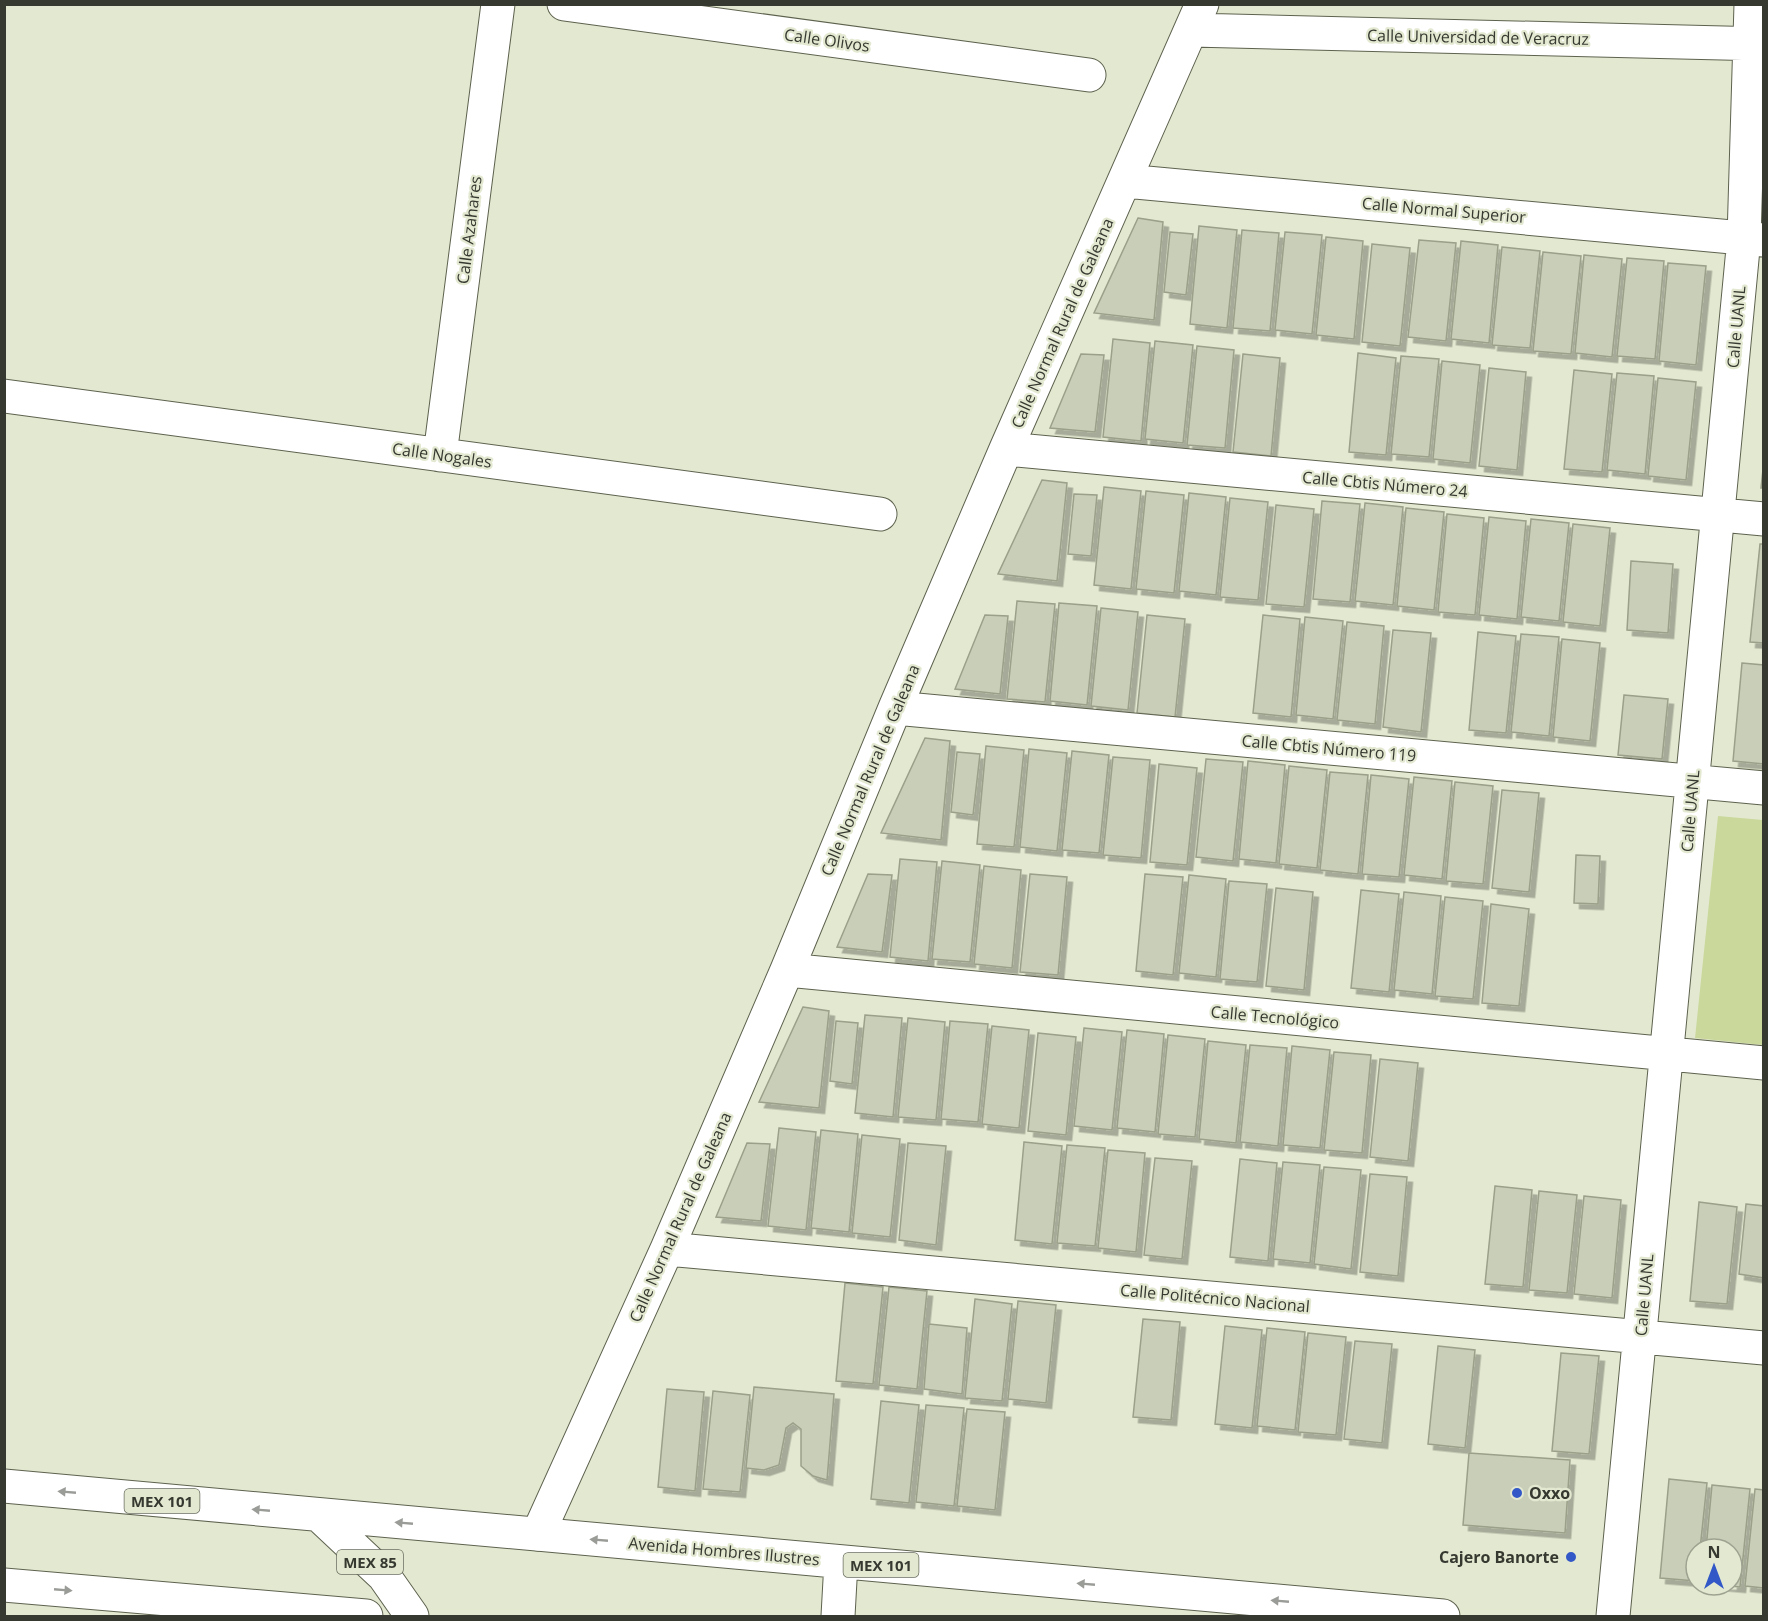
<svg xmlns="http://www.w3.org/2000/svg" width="1768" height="1621" viewBox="0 0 1768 1621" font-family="'Open Sans',sans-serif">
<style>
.green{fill:#cad89c}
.building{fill:#c8ceb7;stroke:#9ba08a;stroke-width:1.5;filter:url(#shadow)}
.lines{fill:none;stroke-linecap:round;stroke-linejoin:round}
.street-casing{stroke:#5d624e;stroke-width:35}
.primary-casing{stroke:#5d624e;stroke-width:35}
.street{stroke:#fff;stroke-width:33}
.primary{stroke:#fff;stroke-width:33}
.oneway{fill:#9a9c98}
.poi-dot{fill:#3258c8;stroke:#e3e9d1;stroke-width:2}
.labels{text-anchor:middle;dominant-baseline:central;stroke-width:4.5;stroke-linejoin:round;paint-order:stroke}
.shield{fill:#e3e9d1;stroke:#6a6e60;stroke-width:1.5}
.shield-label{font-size:15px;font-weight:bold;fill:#363930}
.street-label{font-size:16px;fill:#363930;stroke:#e3e9d1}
.poi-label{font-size:16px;font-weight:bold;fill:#363930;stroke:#e3e9d1;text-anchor:start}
</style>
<defs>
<filter id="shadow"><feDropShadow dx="5.5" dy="5.5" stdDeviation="0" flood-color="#0004"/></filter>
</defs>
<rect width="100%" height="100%" fill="#e3e9d1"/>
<!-- green -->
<path class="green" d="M1718,816L1763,820V1045L1695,1038Z"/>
<!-- building -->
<path class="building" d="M1138,218L1163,222L1154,320L1094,313Z
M1199,226L1237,230L1227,328L1190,324Z
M1242,230L1279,233L1270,331L1233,328Z
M1170,232L1193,234L1186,295L1164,292Z
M1285,232L1322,235L1312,334L1275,330Z
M1326,237L1363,241L1354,339L1316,335Z
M1419,240L1456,243L1446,341L1408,337Z
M1461,241L1498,245L1489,343L1451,339Z
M1372,244L1410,248L1400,346L1362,342Z
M1502,247L1540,251L1530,348L1492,345Z
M1543,252L1581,256L1571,354L1533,351Z
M1584,255L1622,259L1612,357L1575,353Z
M1627,258L1664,261L1655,359L1617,356Z
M1668,263L1706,266L1696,365L1659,361Z
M1113,339L1150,343L1141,441L1103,437Z
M1155,341L1193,345L1183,443L1145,439Z
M1197,346L1234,350L1225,448L1187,445Z
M1358,353L1396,358L1386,455L1349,452Z
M1081,354L1104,355L1095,432L1050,428Z
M1243,354L1280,358L1271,456L1233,452Z
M1401,356L1439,359L1429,457L1391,454Z
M1442,361L1480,365L1470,463L1433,459Z
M1489,368L1526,372L1517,470L1479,466Z
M1574,370L1612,374L1602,472L1564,469Z
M1617,373L1654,376L1645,474L1607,470Z
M1658,378L1696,382L1686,480L1648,476Z
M1764,460V488H1761Z
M1042,480L1067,483L1057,581L998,574Z
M1104,487L1141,491L1131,589L1094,585Z
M1146,491L1184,495L1174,593L1136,589Z
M1189,493L1226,497L1216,595L1179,591Z
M1074,494L1097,495L1091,556L1068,554Z
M1230,498L1268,502L1258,600L1220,597Z
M1322,501L1360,504L1350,602L1313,599Z
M1365,503L1403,507L1393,605L1355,601Z
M1276,505L1314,509L1304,607L1266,604Z
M1406,508L1444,512L1434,610L1397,606Z
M1447,514L1484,518L1475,615L1438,612Z
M1489,517L1526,521L1517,619L1479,615Z
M1531,519L1569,523L1559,621L1521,617Z
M1573,524L1610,528L1600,626L1563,622Z
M1760,544H1764V643L1750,642Z
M1631,561L1673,564L1668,633L1627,630Z
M1017,601L1055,604L1045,702L1007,699Z
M1059,603L1097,606L1087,705L1050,701Z
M1101,608L1138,612L1128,710L1091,706Z
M985,615L1008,616L1000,694L955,689Z
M1147,615L1185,619L1175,717L1137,713Z
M1263,615L1300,619L1291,717L1253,713Z
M1305,617L1343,621L1333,719L1296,715Z
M1347,622L1384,626L1375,724L1337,720Z
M1393,630L1431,633L1421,732L1383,727Z
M1478,632L1516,636L1506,733L1469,730Z
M1521,634L1559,637L1549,736L1511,732Z
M1562,639L1600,643L1590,741L1553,737Z
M1742,663L1764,665V764L1733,761Z
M1624,695L1668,699L1662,759L1618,755Z
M925,738L950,741L941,840L881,833Z
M986,746L1024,750L1014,847L977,844Z
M1029,749L1067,753L1057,851L1020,847Z
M1072,751L1109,755L1099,853L1062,850Z
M957,752L980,754L973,815L951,812Z
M1113,757L1150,760L1141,858L1103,855Z
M1206,759L1243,762L1233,861L1196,857Z
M1248,761L1285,765L1276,863L1239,859Z
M1159,764L1197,768L1187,865L1150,862Z
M1289,766L1327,770L1317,868L1279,864Z
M1330,772L1368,775L1358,874L1320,870Z
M1371,775L1409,779L1399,877L1362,874Z
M1414,777L1452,781L1442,879L1404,875Z
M1455,782L1493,786L1483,884L1446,881Z
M1502,790L1539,793L1529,892L1492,888Z
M1576,855L1600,856L1598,904L1574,903Z
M900,859L937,862L928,961L890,957Z
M942,861L980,865L970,962L932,959Z
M984,866L1021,870L1012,968L974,964Z
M868,874L892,875L882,952L837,947Z
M1030,874L1067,877L1058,975L1020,972Z
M1145,874L1183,877L1173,975L1136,971Z
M1189,875L1226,879L1216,977L1179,973Z
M1229,881L1267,884L1257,982L1220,979Z
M1276,888L1313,892L1304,990L1266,986Z
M1361,890L1399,894L1389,992L1351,988Z
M1404,892L1441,896L1432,994L1394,990Z
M1445,897L1483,901L1473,999L1435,996Z
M1491,904L1529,909L1519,1006L1482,1003Z
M803,1007L829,1011L819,1108L759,1102Z
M865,1015L902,1018L893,1117L855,1113Z
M908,1018L945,1022L936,1120L898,1117Z
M836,1021L858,1023L852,1084L830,1081Z
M950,1021L988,1024L978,1122L941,1119Z
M992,1026L1029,1030L1019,1128L982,1124Z
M1084,1028L1122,1032L1112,1130L1074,1126Z
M1127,1030L1164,1034L1155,1132L1117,1128Z
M1038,1033L1076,1037L1066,1135L1028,1131Z
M1168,1035L1205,1039L1195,1137L1158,1134Z
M1208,1041L1246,1045L1236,1143L1199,1139Z
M1250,1045L1287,1048L1278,1146L1240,1142Z
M1292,1046L1330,1050L1320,1148L1283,1145Z
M1334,1052L1371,1055L1362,1153L1324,1150Z
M1380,1059L1418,1063L1408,1161L1370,1157Z
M779,1128L816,1132L806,1230L768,1226Z
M821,1130L858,1134L849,1232L811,1228Z
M862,1135L900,1139L890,1237L852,1233Z
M1024,1142L1062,1146L1052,1244L1015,1240Z
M747,1143L770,1144L761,1221L716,1217Z
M908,1143L946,1146L936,1245L899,1240Z
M1067,1145L1105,1148L1095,1246L1057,1243Z
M1108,1150L1145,1153L1136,1252L1098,1248Z
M1155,1158L1192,1161L1182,1259L1144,1255Z
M1240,1159L1277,1163L1268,1261L1230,1257Z
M1283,1162L1320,1165L1310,1263L1273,1259Z
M1324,1167L1361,1170L1351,1269L1314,1264Z
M1370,1174L1407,1177L1398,1276L1360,1272Z
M1495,1186L1532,1190L1523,1287L1485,1284Z
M1539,1191L1577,1195L1567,1293L1529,1290Z
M1584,1196L1621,1200L1612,1298L1574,1294Z
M1699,1202L1737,1207L1727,1304L1690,1301Z
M1746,1204L1764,1206V1278L1739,1274Z
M845,1283L883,1287L873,1384L836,1381Z
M889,1287L927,1291L917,1389L879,1385Z
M975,1299L1012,1304L1002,1401L965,1398Z
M1018,1301L1056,1305L1046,1403L1008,1399Z
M1143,1319L1180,1322L1171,1420L1133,1417Z
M929,1324L967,1328L962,1394L924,1389Z
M1225,1326L1262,1330L1252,1428L1215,1424Z
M1267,1328L1305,1332L1295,1430L1257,1426Z
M1308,1333L1346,1337L1336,1435L1298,1432Z
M1355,1341L1392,1344L1382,1443L1344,1439Z
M1438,1346L1475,1350L1465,1448L1428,1444Z
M1561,1353L1599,1356L1589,1454L1552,1451Z
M754,1387L834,1394L827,1480L813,1476L801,1466V1429L793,1423L786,1428L779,1465L764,1470L746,1468Z
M667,1389L704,1392L695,1491L658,1487Z
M713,1391L750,1395L740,1492L703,1489Z
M881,1401L919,1405L909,1503L871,1499Z
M926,1405L964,1408L954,1506L916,1502Z
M967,1409L1005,1412L995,1510L957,1506Z
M1469,1453L1570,1460L1565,1533L1463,1525Z
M1669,1479L1707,1483L1700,1549H1696V1581L1660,1578Z
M1712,1485L1750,1489L1740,1587L1719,1585H1732V1549H1706Z
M1755,1489L1764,1490V1588L1745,1586Z"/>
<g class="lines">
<!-- street casing -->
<g class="street-casing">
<path id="street" d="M564,4L1089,75
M1192,30L1764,44
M1125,181L1764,240
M4,396L880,514
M1006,449L1764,519
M440,455L498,4
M895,708L1764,788
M787,970L1764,1063
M667,1249L1764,1348
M538,1534L667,1249L787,970L895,708L1006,449L1202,4
M1613,1616L1744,238L1751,4"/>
</g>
<!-- primary casing -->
<g class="primary-casing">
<path id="primary" d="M4,1486L1443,1616
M319,1515L384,1576L412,1616
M4,1585L366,1616
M838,1616L841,1562"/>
</g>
<!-- street -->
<use href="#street" class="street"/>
<!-- primary -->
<use href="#primary" class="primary"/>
</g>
<!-- one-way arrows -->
<defs><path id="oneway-solid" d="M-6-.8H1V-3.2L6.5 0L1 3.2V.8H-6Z" transform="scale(1.5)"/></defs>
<g class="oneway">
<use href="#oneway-solid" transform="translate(67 1492) rotate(-175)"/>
<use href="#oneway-solid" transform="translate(261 1510) rotate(-175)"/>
<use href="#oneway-solid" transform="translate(404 1523) rotate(-175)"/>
<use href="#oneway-solid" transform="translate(599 1540) rotate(-175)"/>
<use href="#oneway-solid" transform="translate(1086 1584) rotate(-175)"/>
<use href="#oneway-solid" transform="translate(63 1590) rotate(5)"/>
<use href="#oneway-solid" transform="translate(1280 1601) rotate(-175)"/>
</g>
<!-- markers -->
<g class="poi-dot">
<circle cx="1517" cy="1493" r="6"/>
<circle cx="1571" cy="1557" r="6"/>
</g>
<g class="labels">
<!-- shield labels -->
<g class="shield">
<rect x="124.5" y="1489" width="75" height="24" rx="4.5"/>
<rect x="337" y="1550" width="66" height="24" rx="4.5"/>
<rect x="843.5" y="1553" width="75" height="24" rx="4.5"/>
</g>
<g class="shield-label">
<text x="162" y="1501">MEX 101</text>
<text x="370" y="1562">MEX 85</text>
<text x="881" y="1565">MEX 101</text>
</g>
<!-- street labels -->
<g class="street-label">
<text transform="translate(1478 37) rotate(1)">Calle Universidad de Veracruz</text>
<text transform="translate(827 40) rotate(8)">Calle Olivos</text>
<text transform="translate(1444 210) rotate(5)">Calle Normal Superior</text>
<text transform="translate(469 230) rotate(-83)">Calle Azahares</text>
<text transform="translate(1062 323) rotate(-66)">Calle Normal Rural de Galeana</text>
<text transform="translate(1736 327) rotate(-85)">Calle UANL</text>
<text transform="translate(442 455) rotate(8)">Calle Nogales</text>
<text transform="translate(1385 484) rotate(5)">Calle Cbtis Número 24</text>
<text transform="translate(1329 748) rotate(5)">Calle Cbtis Número 119</text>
<text transform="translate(870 770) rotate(-67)">Calle Normal Rural de Galeana</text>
<text transform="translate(1690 811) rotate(-85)">Calle UANL</text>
<text transform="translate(1275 1017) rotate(5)">Calle Tecnológico</text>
<text transform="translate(680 1217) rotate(-66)">Calle Normal Rural de Galeana</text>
<text transform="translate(1644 1295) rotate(-85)">Calle UANL</text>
<text transform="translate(1215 1298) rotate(5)">Calle Politécnico Nacional</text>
<text transform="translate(724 1551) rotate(5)">Avenida Hombres Ilustres</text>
</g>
<!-- poi labels -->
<g class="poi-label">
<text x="1529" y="1493">Oxxo</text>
<text x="1559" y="1557" text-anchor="end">Cajero Banorte</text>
</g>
</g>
<!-- border -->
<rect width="1768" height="1621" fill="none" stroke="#363930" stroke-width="12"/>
<!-- north arrow -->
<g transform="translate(1714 1567)"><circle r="28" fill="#e3e9d1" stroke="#9ea391" stroke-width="1.5"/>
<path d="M0-4.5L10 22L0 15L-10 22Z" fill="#3258c8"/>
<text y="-9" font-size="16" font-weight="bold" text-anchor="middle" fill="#363930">N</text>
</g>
</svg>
